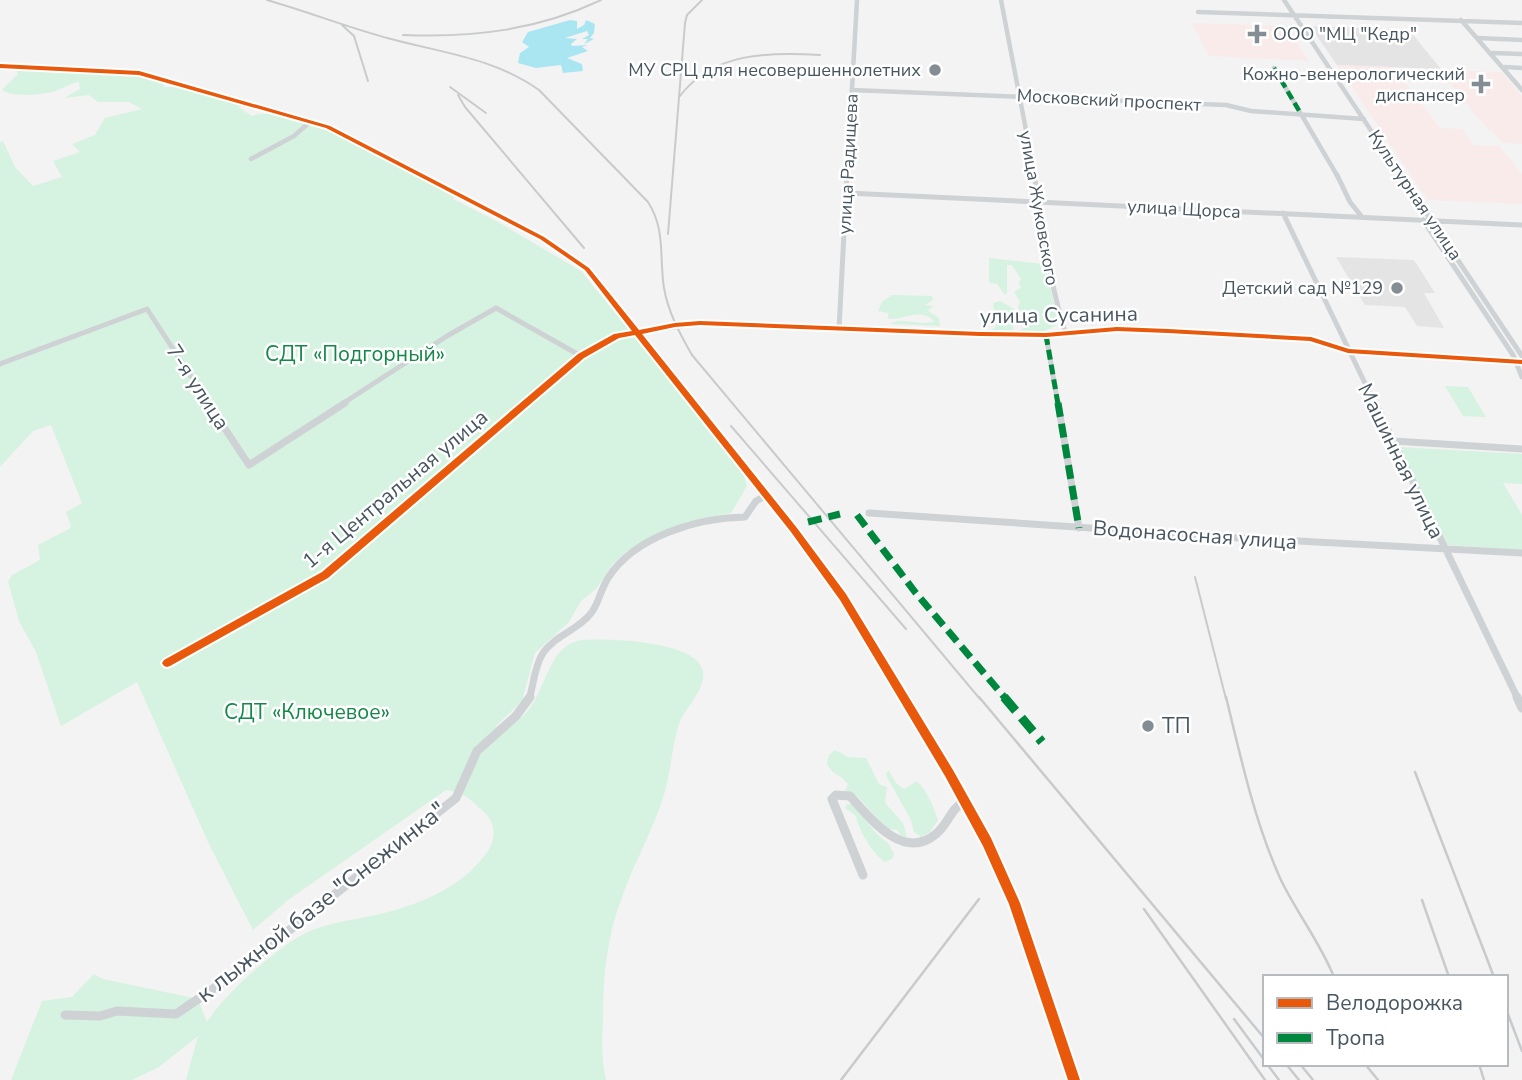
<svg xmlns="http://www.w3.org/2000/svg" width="1522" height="1080" viewBox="0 0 1522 1080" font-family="'Nunito Sans',sans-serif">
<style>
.education{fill:#e4e4e5}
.medical{fill:#f8ebea}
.green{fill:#d6f2e0}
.water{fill:#aae6f2}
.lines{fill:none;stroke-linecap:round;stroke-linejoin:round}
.minor-far3{stroke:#ced2d4;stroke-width:4.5}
.minor-far2{stroke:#ced2d4;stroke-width:5}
.minor-far1{stroke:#ced2d4;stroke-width:7}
.minor{stroke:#ced2d4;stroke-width:9}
.rail-far1{stroke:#c8cacc;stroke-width:2}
.rail{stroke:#c8cacc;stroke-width:2.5}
.quiet-far3{stroke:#00873e;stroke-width:4.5;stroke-dasharray:9 4.5;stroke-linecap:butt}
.quiet-far2{stroke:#00873e;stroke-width:5;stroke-dasharray:10 5;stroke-linecap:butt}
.quiet-far1{stroke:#00873e;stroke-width:7;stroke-dasharray:14 7;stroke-linecap:butt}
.quiet{stroke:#00873e;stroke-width:9;stroke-dasharray:18 9;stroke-linecap:butt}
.cycleway-casing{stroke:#fff;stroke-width:4}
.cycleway{fill:#e8590c;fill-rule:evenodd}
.poi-dot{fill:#848d93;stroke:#fff;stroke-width:2.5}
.labels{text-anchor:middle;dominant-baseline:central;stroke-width:5;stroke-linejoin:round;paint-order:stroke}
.far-poi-label{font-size:18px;fill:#485660;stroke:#fff;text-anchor:end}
.far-street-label{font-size:18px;fill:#485660;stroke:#fff}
.street-label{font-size:21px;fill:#485660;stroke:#fff}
.park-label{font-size:21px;fill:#138848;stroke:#fff}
.poi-label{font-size:21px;fill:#485660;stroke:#fff;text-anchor:start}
.near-street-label{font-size:24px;fill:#485660;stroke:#fff}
</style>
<rect width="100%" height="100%" fill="#f3f3f3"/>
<!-- education -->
<path class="education" d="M1310,26L1409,30L1441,69L1337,65Z
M1336,257L1414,260L1435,293H1424L1444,328L1417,326L1405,307L1365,305Z"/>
<!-- medical -->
<path class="medical" d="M1192,23L1286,26L1309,61L1209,56Z
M1337,65L1393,67L1440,128L1462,129L1474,145L1499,146L1522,174V204L1428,200Z
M1439,70L1501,72L1522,96V144L1502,143L1493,132L1489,131Z"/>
<!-- green -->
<path class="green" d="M19,69L139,76L164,83L163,87H182L246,105L238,107L252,116C295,100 413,175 454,197L453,199L498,222L581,271L629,330L626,332L636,334L743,473L747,486L731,513L686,522L627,551L613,564L596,589L581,601L569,622L535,653L522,701L495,727C551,725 536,645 583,640C608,638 692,641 702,668C709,685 687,706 680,721C672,742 671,774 663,798C652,832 634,863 622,897C607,936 603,975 603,1017C602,1038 601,1059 606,1080H186L198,1036L159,1067L132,1080H11L42,1001L72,997L94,974L103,979L198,999L207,1022C226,993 263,961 292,941C321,921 355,921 388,912C420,904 459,887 480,861C486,854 492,848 493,838C495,830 492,820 486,814C472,801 466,793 446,790L288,900L253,930L208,842L137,682L61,726L36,652L19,621L8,582L12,575L40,560L38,545L69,529L71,526L66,512L82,503L51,425L33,431L0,467V142L3,141L15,167L33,186L62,177L53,161L80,152L72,144L95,135L105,118L142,109L129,102H98L89,95L64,98L80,89L79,82C70,83 66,87 58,90C45,95 13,98 2,90L18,74L16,70Z
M989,258L1043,264L1047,270L1058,323C1046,334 1033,333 1018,331L1024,328V325L1020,321L1022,316L1018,308L1020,301L1014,292L1021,288L1019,283L1021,279L1012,265H1007V293L1005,295L997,284L989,283Z
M892,295L932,296L933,300L925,305L933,306L928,311L939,318L940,326L890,324C900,316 920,327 934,321C920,307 903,320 888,319V313L878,311L882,302Z
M1000,301L1014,309L1013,331L991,330L996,327L993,303Z
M1445,386L1468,387L1486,417L1463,416Z
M1399,447L1522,454V484L1503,483L1522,515V550L1448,545Z
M835,750L848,757L866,758L879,784L887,787L885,803L903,823L907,837L901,836L897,830L887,829L858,797L845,791L848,784C841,774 831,775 827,763L829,755Z
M889,771L896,783L904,789L917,781C928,792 933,806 938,820L930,832L921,837L914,832L911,820L887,777L886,773Z
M847,804H852C866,817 872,833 888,843L894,854L892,859L885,862C873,855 858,829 856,816L845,808Z"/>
<!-- water -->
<path class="water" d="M570,20L577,21V29L584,25L586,20L595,24L594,33L590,38L594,39L584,44L588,39H582L589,35L587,31L565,38L577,39L571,44L572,46L588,45L582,47L588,51L567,58L582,64L583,71L563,73L561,65L536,68L518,63L520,53L529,47L522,42L528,32Z"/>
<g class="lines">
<!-- minor-far3 -->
<path class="minor-far3" d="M1001,0L1035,177
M1284,0L1402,177
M1198,12L1522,23
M1461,20L1522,90
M1478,38L1522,40
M1492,53L1522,54
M0,66L139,73L328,127L424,177
M1505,67L1522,68
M1274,68L1338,177
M852,90L1226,105L1251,111L1364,119
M251,159L294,136L311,121
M847,177L857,0"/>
<!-- minor-far2 -->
<path class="minor-far2" d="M420,175L542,238L587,269L694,404
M1034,175C1044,228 1049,281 1065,332
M1337,175L1350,202L1362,217
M1401,175L1522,356
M847,193L1522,225
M1283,213L1375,404
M1423,220L1513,355L1522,377
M839,329L847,175
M1046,335L1058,404
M0,364L147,309L209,404
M342,404L447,336L496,308L581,356
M524,404L581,356L617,336L700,323L980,334L1046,335L1117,329L1168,331L1311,339L1348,351L1522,362"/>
<!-- minor-far1 -->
<path class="minor-far1" d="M208,403L249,465L345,403
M693,403L794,530L843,597L905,699
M1058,403L1079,528
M1375,403L1518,699
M1394,441L1522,449
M869,513L1240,538L1522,553
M167,663L325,575L527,403
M529,699C534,684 534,667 543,653C555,635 579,630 592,612C599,602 601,589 608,578C635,536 697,518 745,517L756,501L765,496"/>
<!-- minor -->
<path class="minor" d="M903,697L987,842L1014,903L1074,1080
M1517,697L1522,708
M863,875L832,799L836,795L850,796C870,818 903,862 936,834C949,823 950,809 965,801
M65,1015L100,1016L117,1011L176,1014L229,978L456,798L477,751L516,716L530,697"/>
<!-- rail-far1 -->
<path class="rail-far1" d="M267,0C309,12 349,28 391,39C443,53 494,58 539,90L648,202C666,230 659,257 664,288C668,312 680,334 692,355L980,699
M342,25L354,36L368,81
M403,35C473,38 538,30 601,0
M450,87L486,113
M458,95L465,107L584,248
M680,96C713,52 769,52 820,55
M668,234L685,23L687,15L702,0
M731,426L906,629
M1195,577L1226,699"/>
<!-- rail -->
<path class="rail" d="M979,697L1265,1039
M1226,697C1241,758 1254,820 1280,878C1296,912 1320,942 1334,977
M1415,772L1494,977
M1422,900L1449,977
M1144,909L1265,1080
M1506,1009L1522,1051
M1234,1019L1265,1061
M1267,1064L1279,1080
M1286,1064L1299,1080
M1300,1064L1313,1080
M1365,1064L1378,1080
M1479,1064L1484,1080
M841,1080L979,899"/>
<!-- quiet-far3 -->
<path class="quiet-far3" d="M1274,68L1301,114"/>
<!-- quiet-far2 -->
<path class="quiet-far2" d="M1046,335L1058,404"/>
<!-- quiet-far1 -->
<path class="quiet-far1" d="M1058,403L1079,528
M857,515L915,592L1006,699
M808,522L840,514"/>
<!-- quiet -->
<path class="quiet" d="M1004,697L1042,742"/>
<!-- cycleway casing -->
<g class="cycleway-casing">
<path id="cycleway" d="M0,64L139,71L330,126L544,237L589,268L639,330L675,323L700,321L980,332L1046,333L1117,327L1168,329L1311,337L1349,349L1522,360V364L1348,353L1310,341L1168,333L1117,331L1046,337L980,336L700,325L675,327L642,334L797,528L846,594L953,770L991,838L1020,903L1080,1080H1068L1009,904L983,846L945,776L840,600L791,532L635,335L619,338L584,358L328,578L170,666L167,667L164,666L162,663L164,660L322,572L578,354L614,334L632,331L585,270L540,239L326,128L139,75L0,68Z"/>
</g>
<!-- cycleway -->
<use href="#cycleway" class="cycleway"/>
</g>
<!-- markers -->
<g class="poi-dot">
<path d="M1253.5 23.5h7v7h7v7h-7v7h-7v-7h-7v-7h7z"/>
<circle cx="935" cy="70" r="7"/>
<path d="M1477.5 73.5h7v7h7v7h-7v7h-7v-7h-7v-7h7z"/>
<circle cx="1397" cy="288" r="7"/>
<circle cx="1148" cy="726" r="7"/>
</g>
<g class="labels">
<!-- far-poi labels -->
<g class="far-poi-label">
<text x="1273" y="34" text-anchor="start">ООО "МЦ "Кедр"</text>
<text x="921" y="70">МУ СРЦ для несовершеннолетних</text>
<text x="1465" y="74">Кожно-венерологический<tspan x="1465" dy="21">диспансер</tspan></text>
<text x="1383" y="288">Детский сад №129</text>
</g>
<!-- far-street labels -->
<g class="far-street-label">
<text transform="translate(1109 100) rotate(3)">Московский проспект</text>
<text transform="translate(848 164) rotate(-87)">улица Радищева</text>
<text transform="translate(1415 195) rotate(56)">Культурная улица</text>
<text transform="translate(1039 208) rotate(80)">улица Жуковского</text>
<text transform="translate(1184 209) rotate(3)">улица Щорса</text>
</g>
<!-- street labels -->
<g class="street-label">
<text transform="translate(1059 315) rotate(-1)">улица Сусанина</text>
<text transform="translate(198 387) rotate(57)">7-я улица</text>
<text transform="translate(1401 461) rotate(64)">Машинная улица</text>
<text transform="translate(395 489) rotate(-40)">1-я Центральная улица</text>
<text transform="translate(1195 535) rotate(4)">Водонасосная улица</text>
</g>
<!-- park labels -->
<g class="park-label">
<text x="355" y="354">СДТ «Подгорный»</text>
<text x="307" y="712">СДТ «Ключевое»</text>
</g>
<!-- poi labels -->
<g class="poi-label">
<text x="1162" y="726">ТП</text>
</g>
<!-- near-street labels -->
<g class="near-street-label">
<text transform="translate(321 902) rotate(-38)">к лыжной базе "Снежинка"</text>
</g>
</g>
<!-- legend -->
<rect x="1263" y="975" width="245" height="91" fill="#ffffff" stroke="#b6bbbf" stroke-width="2"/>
<rect x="1277" y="998" width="35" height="10" fill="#e8590c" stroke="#b6bbbf" stroke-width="2"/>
<text x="1326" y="1010" font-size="21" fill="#485660">Велодорожка</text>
<rect x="1277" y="1033" width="35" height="10" fill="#00873e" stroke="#b6bbbf" stroke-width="2"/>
<text x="1326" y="1045" font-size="21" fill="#485660">Тропа</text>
</svg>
